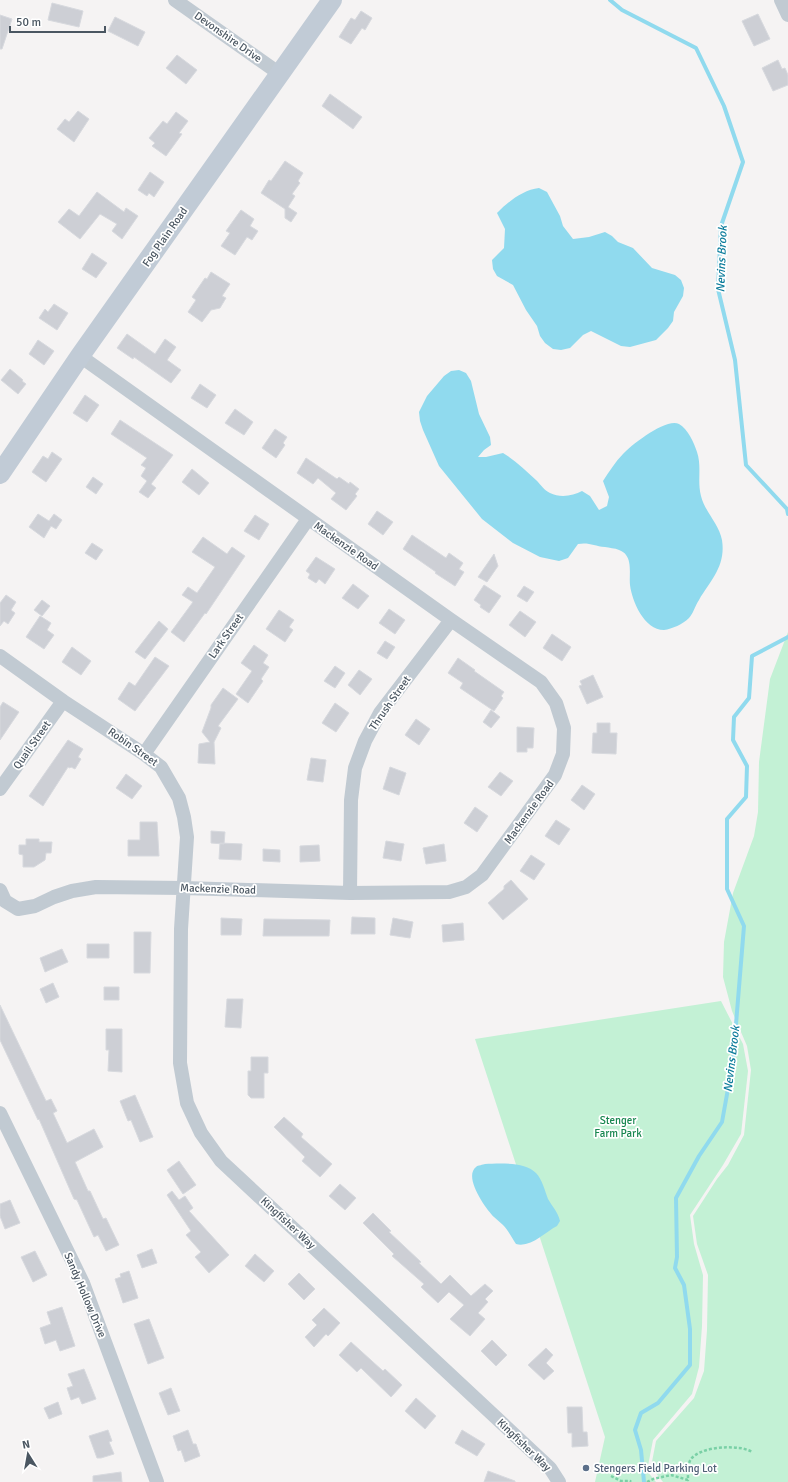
<svg xmlns="http://www.w3.org/2000/svg" width="788" height="1482" viewBox="0 0 788 1482" font-family="Signika,sans-serif">
<style>
.green{fill:#c3f1d5}
.water{fill:#90daee}
.lines{fill:none;stroke-linecap:round;stroke-linejoin:round}
.stream{stroke:#90daee;stroke-width:4}
.building{fill:#cdcfd5;stroke:#d7d9de}
.path{stroke:#7ad0a6;stroke-width:2.5;stroke-dasharray:3 2;stroke-linecap:butt}
.street{stroke:#c1cad2;stroke-width:14}
.secondary{stroke:#c1cbd6;stroke-width:20}
.service-dot{fill:#5c6f8a;stroke:#fff;stroke-width:1.5}
.labels{text-anchor:middle;dominant-baseline:central;stroke-width:3.5;stroke-linejoin:round;paint-order:stroke}
.street-label{font-size:11px;fill:#4a5661;stroke:#fff}
.park-label{font-size:11px;fill:#17864f;stroke:#fff}
.service-label{font-size:11px;fill:#4e5e75;stroke:#fff;text-anchor:start}
.water-label{font-size:12px;font-style:italic;fill:#0c7c9b;stroke:#fff}
</style>
<rect width="100%" height="100%" fill="#f5f3f3"/>
<!-- green -->
<path class="green" d="M788,632V1482H663L651,1467L656,1441L694,1398L704,1371L707,1330L708,1275L697,1244L693,1216L717,1179L728,1165L744,1135L751,1070L747,1046L732,1011L723,977L724,942L733,893L754,836L758,812L759,762L770,679Z
M721,1001L743,1044L748,1071L741,1134L723,1165L690,1215L694,1244L703,1275L702,1326L699,1367L692,1394L653,1440L647,1471L656,1482H595L605,1437L475,1039Z"/>
<!-- water -->
<path class="water" d="M539,188L547,192L560,216L563,226L573,239L589,237L605,232L612,236L618,242L633,248L652,268L675,275L681,280L684,288L683,296L674,312L673,321L668,328L656,340L630,347L621,346L591,331L583,335L570,348L561,350L553,349L545,343L540,336L537,326L526,310L513,285L497,276L493,269L492,260L504,248L505,229L497,213C509,201 523,190 539,188Z
M459,370L466,373L471,381L479,414L490,437L491,445L484,450L478,457H486L503,453C515,460 526,471 536,480C541,485 544,490 550,493C560,498 573,496 582,491L590,496L599,510L607,506L609,497L603,481C609,472 615,462 623,454C631,445 667,417 679,424C688,429 694,443 697,452C702,467 697,481 701,496C705,512 719,524 722,540C726,566 711,580 699,600C695,606 693,614 689,618C683,624 672,629 664,630C644,630 632,601 630,585C629,576 632,563 626,555C625,553 622,551 619,550C615,548 609,548 605,547C594,546 589,542 578,544L568,558L559,561L540,557L513,543L482,519L439,466L423,430L420,421L419,412L427,396L444,376L451,371Z
M485,1164C500,1163 526,1162 536,1173C542,1179 545,1191 548,1199C552,1206 558,1212 560,1221L557,1226C545,1232 531,1248 516,1244C512,1238 508,1230 503,1225C500,1222 497,1220 494,1217C486,1209 463,1177 476,1167C478,1165 483,1165 485,1164Z"/>
<g class="lines">
<!-- stream -->
<path class="stream" d="M610,0L622,10L696,48L724,106L743,162L721,226L718,289L735,360L746,465L787,509L788,514
M644,1482L641,1450L635,1430L641,1413L658,1403L690,1365V1329L684,1285L675,1268L677,1257L676,1198L699,1156L722,1122L733,1061L744,926L727,889V819L746,797L747,766L733,740L734,717L749,698L752,656L788,637"/>
</g>
<!-- building -->
<path class="building" d="M52,3L83,11L79,27L48,20Z
M361,11L372,18L365,30L362,28L351,44L339,37L351,18L355,20Z
M758,14L770,39L754,46L742,21Z
M0,15L12,19L2,49H0Z
M115,17L145,32L138,46L108,31Z
M177,55L197,70L186,84L166,68Z
M778,60L782,69L785,68L788,75V85L773,91L762,68Z
M330,94L362,117L353,129L322,106Z
M78,111L89,119L74,142L57,129L65,119L69,122Z
M176,112L188,121L179,133L182,134L166,156L152,146L155,143L149,138L163,121L167,124Z
M285,161L303,173L298,181L300,183L292,194L295,196L288,207L297,213L291,222L285,218V209L261,193L269,180L271,181Z
M150,172L164,182L154,197L149,193L147,196L138,190Z
M97,192L124,212L126,208L138,216L122,239L112,231L117,224L100,214L80,239L58,222L69,209L79,216Z
M241,210L254,219L250,226L258,231L252,240L247,237L235,255L221,246L230,233L226,231Z
M92,253L107,263L96,278L82,269Z
M211,272L230,284L222,296L226,298L220,308L211,310L202,322L188,312L196,300L192,297L205,278L207,279Z
M54,304L68,313L57,330L39,318L45,309L48,312Z
M127,334L155,354L165,339L176,347L167,360L181,370L171,383L134,357L133,359L117,348Z
M38,340L54,351L44,365L29,354Z
M10,369L23,380L22,381L26,384L18,394L1,380Z
M200,384L216,395L207,408L191,398Z
M85,395L99,405L87,422L73,413Z
M235,409L253,422L244,435L225,423Z
M120,420L173,455L151,484L156,488L148,498L139,492L147,481L141,476L146,468L141,465L147,458L111,434Z
M275,429L287,437L283,443L285,445L276,458L262,448Z
M52,452L62,459L46,482L32,472L43,456L48,459Z
M306,458L337,479L339,477L349,484L350,482L359,489L355,494L357,496L346,510L331,499L336,493L318,478L313,484L297,473Z
M192,469L209,483L199,495L182,482Z
M93,477L103,484L96,494L86,487Z
M377,511L393,522L383,535L368,524Z
M38,514L49,521L54,514L62,520L56,529L51,526L44,538L29,527Z
M255,515L269,524L259,540L244,531Z
M412,535L446,558L449,553L463,563L459,569L464,572L455,586L435,573L436,572L403,549Z
M203,537L227,554L232,547L245,556L206,614L205,613L184,642L171,632L193,602L182,595L188,587L197,593L215,567L192,552Z
M92,543L103,550L96,560L85,553Z
M494,554L498,566L487,582L478,577Z
M316,557L335,569L325,584L319,579L316,583L308,578L310,574L306,571Z
M353,584L369,596L358,609L342,598Z
M484,585L501,596L489,613L480,607L481,605L474,600Z
M524,586L534,592L527,602L517,596Z
M6,595L16,602L11,610L15,613L8,624L4,621L0,626V603Z
M42,600L50,606L42,616L34,610Z
M389,609L405,620L395,634L379,623Z
M279,610L294,620L289,627L293,630L285,642L266,629Z
M520,611L536,622L525,637L509,625Z
M40,616L51,623L47,630L54,635L44,649L26,637Z
M159,621L168,629L145,659L135,652Z
M552,634L571,647L562,661L543,648Z
M385,641L395,647L387,659L377,653Z
M254,645L268,655L263,663L269,667L261,679L263,681L248,703L236,694L252,671L241,663Z
M72,647L91,661L81,675L62,662Z
M155,657L169,666L135,711L118,699L129,682L135,686Z
M458,658L475,670L474,671L504,692L501,696L503,698L494,711L460,688L463,683L448,673Z
M335,666L345,673L335,688L324,681Z
M359,670L372,679L360,695L348,685Z
M593,675L603,697L587,704L579,686L582,685L580,681Z
M223,688L238,699L218,726L221,728L214,742L215,764L198,763L199,744L210,742L202,732L211,708V705Z
M3,702L19,712L0,740V707Z
M335,703L349,713L336,732L322,723Z
M491,710L500,717L491,728L483,722Z
M416,719L430,729L419,745L405,735Z
M597,723H610V733H617L616,754L592,753L593,733H597Z
M517,727L534,728L533,748H527V752H517Z
M68,740L83,749L78,757L81,759L75,769L71,767L70,768L68,767L43,806L29,796Z
M311,758L326,760L323,782L307,780Z
M390,767L406,773L399,795L383,789Z
M500,772L513,781L501,796L488,787Z
M126,774L142,786L132,799L116,788Z
M582,785L595,794L584,810L571,800Z
M475,807L488,816L477,832L464,823Z
M556,820L570,829L559,845L545,836Z
M140,822H157L159,856H128V840H140Z
M211,831L225,832L224,844L211,843Z
M26,839H39V842H52L51,853H46L45,860L34,867H23V855L19,854V845H26Z
M386,841L404,844L401,861L383,858Z
M220,843L242,844L241,860L219,859Z
M444,844L446,861L426,864L423,848Z
M319,845L320,861L300,862V846Z
M263,849L280,850V862L263,861Z
M531,855L545,864L534,880L520,871Z
M511,880L528,899L503,920L488,903L504,889V886Z
M352,917L375,918V934H351Z
M221,918L242,919L241,935H221Z
M393,918L413,922L410,938L390,935Z
M264,919L330,920L329,936H263Z
M463,923L464,940L443,942L442,925Z
M134,932H151L150,973H134Z
M87,944H109V958H87Z
M62,949L68,962L45,972L40,958Z
M53,983L59,997L46,1003L40,989Z
M104,987H119V1000H104Z
M227,999H243L241,1028L225,1027Z
M0,1005L46,1101L51,1099L57,1111L53,1113L67,1143L94,1129L103,1147L75,1162L88,1191H90L103,1219L106,1218L119,1245L106,1251L98,1235L94,1237L77,1200L74,1199L39,1119L38,1120L0,1040Z
M106,1029H122V1072L108,1071L109,1050H106Z
M251,1057H268V1073H264V1098H251L248,1095V1071H251Z
M135,1095L153,1137L140,1142L131,1120L128,1121L120,1101Z
M284,1117L303,1134L301,1137L332,1164L320,1177L302,1161L305,1157L274,1127Z
M179,1161L196,1185L183,1194L167,1170Z
M340,1184L356,1198L345,1210L329,1196Z
M172,1191L179,1200L185,1196L193,1208L189,1211L229,1255L209,1273L195,1257L201,1252L186,1235L191,1231L167,1195Z
M10,1200L20,1223L5,1229L0,1216V1204Z
M373,1213L391,1231L389,1232L421,1262L419,1263L441,1284L450,1275L471,1296L485,1284L493,1291L485,1299L488,1302L478,1313L485,1319L470,1336L450,1319L464,1305L449,1292L438,1303L421,1287L424,1284L392,1256L394,1254L363,1223Z
M152,1249L157,1263L142,1268L137,1255Z
M35,1251L47,1275L33,1282L21,1257Z
M255,1254L274,1271L264,1282L245,1266Z
M129,1271L138,1298L123,1303L115,1279L121,1277L120,1274Z
M299,1273L315,1289L304,1300L288,1284Z
M62,1307L75,1346L60,1351L56,1340L45,1344L40,1328L51,1324L47,1312Z
M324,1308L340,1323L328,1336L326,1334L314,1347L305,1337L317,1325L312,1320Z
M149,1319L164,1358L148,1364L134,1324Z
M492,1340L507,1355L496,1366L481,1351Z
M351,1342L383,1371L385,1369L402,1385L391,1397L361,1368L357,1372L339,1355Z
M546,1348L553,1355L546,1363L554,1371L544,1380L528,1365Z
M84,1369L96,1399L82,1404L79,1397L71,1400L67,1388L73,1386L68,1374Z
M171,1388L180,1411L168,1415L159,1393Z
M416,1398L436,1416L425,1429L405,1411Z
M58,1402L62,1414L49,1419L44,1408Z
M567,1407H582L583,1432H587L588,1446L572,1447V1433H568Z
M108,1430L112,1441L109,1442L114,1454L101,1458H97L89,1436Z
M188,1430L193,1444H196L200,1456L185,1462L181,1450L178,1451L173,1436Z
M462,1430L485,1444L477,1456L455,1443Z
M488,1471L515,1481V1482H484Z
M121,1472L122,1482H93V1476Z"/>
<g class="lines">
<!-- path -->
<path class="path" d="M611,1476L621,1481H630L631,1482
M647,1482L653,1479L671,1475L688,1480C688,1474 687,1465 691,1459C700,1448 725,1446 738,1448C743,1448 748,1450 753,1452"/>
<!-- street -->
<path class="street" d="M175,0L280,74
M781,0L788,15
M0,656L63,701L144,754L161,767L179,798L184,817L187,837L181,929L180,1063L187,1103L201,1133L221,1161L550,1468L559,1482
M144,754L308,519
M0,789L63,701
M0,890L5,901L18,909L35,906L54,897L72,891L96,887L184,888L350,893L449,892L466,887L482,875L555,775L563,754L564,728L556,703L541,682L451,620L80,356
M350,893L351,800L355,768L365,741L380,713L451,620
M0,1113L83,1283L157,1482"/>
<!-- secondary -->
<path class="secondary" d="M0,474L80,356L332,0"/>
</g>
<!-- markers -->
<circle class="service-dot" cx="586" cy="1468" r="4"/>
<g class="labels">
<!-- street labels -->
<g class="street-label">
<text transform="translate(228 37) rotate(35)">Devonshire Drive</text>
<text transform="translate(165 237) rotate(-55)">Fog Plain Road</text>
<text transform="translate(346 546) rotate(35)">Mackenzie Road</text>
<text transform="translate(226 636) rotate(-55)">Lark Street</text>
<text transform="translate(390 703) rotate(-55)">Thrush Street</text>
<text transform="translate(32 745) rotate(-55)">Quail Street</text>
<text transform="translate(133 747) rotate(35)">Robin Street</text>
<text transform="translate(529 812) rotate(-54)">Mackenzie Road</text>
<text transform="translate(218 889) rotate(2)">Mackenzie Road</text>
<text transform="translate(288 1223) rotate(43)">Kingfisher Way</text>
<text transform="translate(85 1295) rotate(67)">Sandy Hollow Drive</text>
<text transform="translate(524 1445) rotate(44)">Kingfisher Way</text>
</g>
<!-- park labels -->
<g class="park-label">
<text x="618" y="1120">Stenger<tspan x="618" dy="13">Farm Park</tspan></text>
</g>
<!-- service labels -->
<g class="service-label">
<text x="594" y="1468">Stengers Field Parking Lot</text>
</g>
<!-- water labels -->
<g class="water-label">
<text transform="translate(722 259) rotate(-88)">Nevins Brook</text>
<text transform="translate(732 1059) rotate(-83)">Nevins Brook</text>
</g>
</g>
<!-- north arrow -->
<g transform="translate(28 1454) rotate(349)" stroke="#ffffff" stroke-width="3" paint-order="stroke">
<path d="M0-3L7 15L0 10L-7 15Z" fill="#4a5661"/>
<text y="-6" font-size="11" font-weight="bold" text-anchor="middle" fill="#4a5661">N</text>
</g>
<!-- scale -->
<path d="M10 26v6h95v-6" fill="none" stroke="#4a5661" stroke-width="2"/>
<text x="16" y="26" font-size="12" fill="#4a5661" stroke="#ffffff" stroke-width="3" paint-order="stroke">50 m</text>
</svg>
